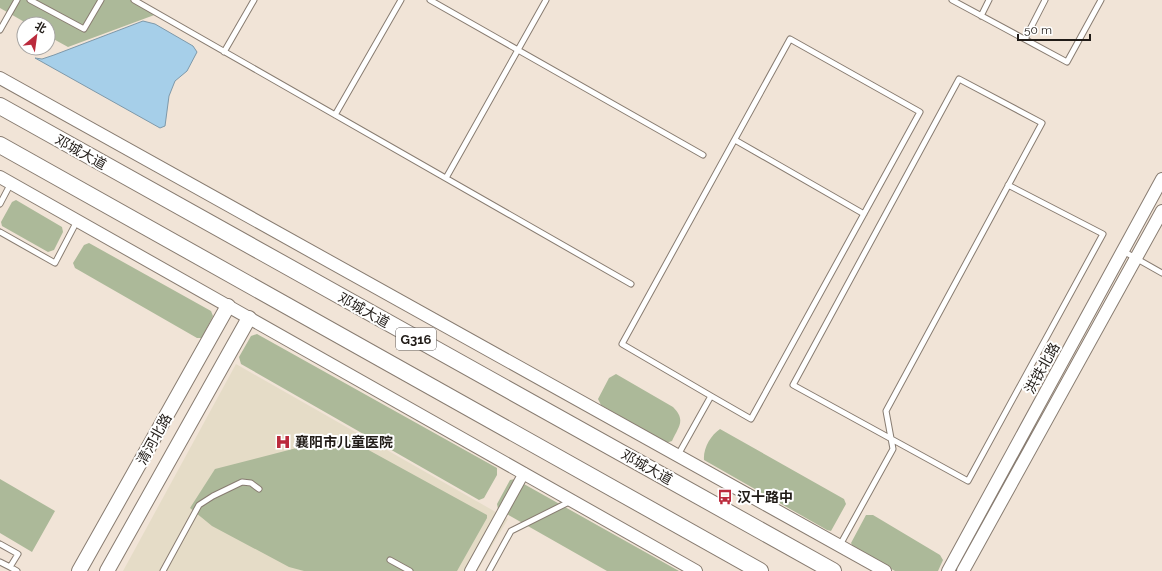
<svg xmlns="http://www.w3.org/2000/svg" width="1162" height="571" viewBox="0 0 1162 571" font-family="Raleway,'Noto Sans SC',sans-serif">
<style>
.medical{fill:#e5dcc7}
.green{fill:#acb999}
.water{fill:#a6cfe9;stroke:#7e99aa}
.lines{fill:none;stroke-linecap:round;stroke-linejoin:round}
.service-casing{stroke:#887c71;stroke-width:7}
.minor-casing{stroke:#887c71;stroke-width:12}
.tertiary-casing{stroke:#887c71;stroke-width:14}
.secondary-casing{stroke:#887c71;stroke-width:16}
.trunk-casing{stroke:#887c71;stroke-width:18}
.service{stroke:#fff;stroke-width:5}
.minor{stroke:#fff;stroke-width:10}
.tertiary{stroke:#fff;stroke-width:12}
.secondary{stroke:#fff;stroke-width:14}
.trunk{stroke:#fff;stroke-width:16}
.labels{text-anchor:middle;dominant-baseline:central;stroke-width:4;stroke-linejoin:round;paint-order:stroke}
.shield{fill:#fff;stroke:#635f5d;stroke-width:1}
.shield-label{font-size:13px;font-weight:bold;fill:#201b17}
.street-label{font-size:14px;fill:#201b17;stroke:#fff}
.poi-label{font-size:14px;font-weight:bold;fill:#201b17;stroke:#fff;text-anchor:start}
</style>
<rect width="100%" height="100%" fill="#f1e4d7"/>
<!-- medical -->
<path class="medical" d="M236,364L508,519L477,571H123Z"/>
<!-- green -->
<path class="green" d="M0,0H134L157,14L68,47L48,36V24H28L0,8Z
M16,200L62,227L63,232L54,250L48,252L2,226L1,222L12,202Z
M89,243L211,311L213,316L202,338H197L75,268L73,263L84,245Z
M257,334L497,468V475L484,498L479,500L241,364L239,357L251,336Z
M616,374L673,407C686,420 679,426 672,441L666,443L601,405L598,399L609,378Z
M720,429L844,499L846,504L831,531L827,530L704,460C703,448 711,435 720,429Z
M343,436L487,515V518L457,571H304L289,567L212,526L190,508L215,469Z
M0,479L55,511L32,552L0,533Z
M515,479L679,571H607L498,509L497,504L510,480Z
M866,515H873L940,555L943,560L938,571H895L853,547L851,543Z"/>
<!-- water -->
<path class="water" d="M143,21L155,24L193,46L197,52L187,71L175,81L169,96L165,126L160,128L35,58L42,59L54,55Z"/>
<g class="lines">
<!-- service casing -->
<g class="service-casing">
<path id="service" d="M30,0L84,29L101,0
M134,0L631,284
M430,0L703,155
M952,0L1067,62L1101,0
M981,16L989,0
M0,30L17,0
M1025,39L1045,0
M224,52L254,0
M335,115L401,0
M735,140L864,214
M446,178L546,0
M0,204L11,183
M0,232L55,263L77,221
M1123,251L1162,273
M678,455L711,396L751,419L920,112L790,39L622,344L711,396
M0,544L18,554L10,567L17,571
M840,545L893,449L886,411L1042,123L959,79L793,385L968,481L1103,234L1008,185
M390,560L410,571
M0,562L10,567
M163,571L199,505L213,496L242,482L251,483L259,489
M489,571L511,531L571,501"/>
</g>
<!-- minor casing -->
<g class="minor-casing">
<path id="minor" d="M470,571L524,473"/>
</g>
<!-- tertiary casing -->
<g class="tertiary-casing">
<path id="tertiary" d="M0,78L885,571
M0,177L696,571
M948,571L1162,179
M963,571L1162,211"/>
</g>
<!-- secondary casing -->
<g class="secondary-casing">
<path id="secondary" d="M79,571L228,306
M107,571L249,318"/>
</g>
<!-- trunk casing -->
<g class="trunk-casing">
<path id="trunk" d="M0,106L833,571
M0,145L760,571"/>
</g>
<!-- service -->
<use href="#service" class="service"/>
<!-- minor -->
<use href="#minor" class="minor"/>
<!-- tertiary -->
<use href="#tertiary" class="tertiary"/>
<!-- secondary -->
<use href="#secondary" class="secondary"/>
<!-- trunk -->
<use href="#trunk" class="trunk"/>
</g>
<!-- icons -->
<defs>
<g id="hospital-bare" transform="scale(1.2)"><path d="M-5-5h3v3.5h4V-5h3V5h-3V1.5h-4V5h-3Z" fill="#bb2a3c" stroke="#fff" stroke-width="2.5" paint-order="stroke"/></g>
<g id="bus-bare" transform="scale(1.2)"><path d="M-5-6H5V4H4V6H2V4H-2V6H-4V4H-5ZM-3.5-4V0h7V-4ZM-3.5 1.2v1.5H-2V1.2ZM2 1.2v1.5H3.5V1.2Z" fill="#bb2a3c" stroke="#fff" stroke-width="2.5" paint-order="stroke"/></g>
</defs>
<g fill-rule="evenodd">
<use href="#hospital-bare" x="283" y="442"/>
<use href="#bus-bare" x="725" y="497"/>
</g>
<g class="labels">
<!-- shield labels -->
<rect class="shield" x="396" y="328" width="40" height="22" rx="3"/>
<g class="shield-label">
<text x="416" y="339">G316</text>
</g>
<!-- street labels -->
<g class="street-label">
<text transform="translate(81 152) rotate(29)">邓城大道</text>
<text transform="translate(364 310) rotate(29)">邓城大道</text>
<text transform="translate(1042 368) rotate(-61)">洪铁北路</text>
<text transform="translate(154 439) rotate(-61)">清河北路</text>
<text transform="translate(647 467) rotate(29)">邓城大道</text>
</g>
<!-- poi labels -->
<g class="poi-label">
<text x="295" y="442">襄阳市儿童医院</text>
<text x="737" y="497">汉十路中</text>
</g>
</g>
<!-- north arrow -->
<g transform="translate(36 36) rotate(29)"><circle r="19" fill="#ffffff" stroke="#a6a4a2"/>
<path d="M0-3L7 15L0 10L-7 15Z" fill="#bb2a3c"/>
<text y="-6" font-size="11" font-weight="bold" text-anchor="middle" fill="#201b17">北</text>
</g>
<!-- scale -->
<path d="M1018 34v6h72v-6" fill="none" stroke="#201b17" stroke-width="2"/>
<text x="1024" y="34" font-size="12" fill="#201b17" stroke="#ffffff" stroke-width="3" paint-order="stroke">50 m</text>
</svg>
